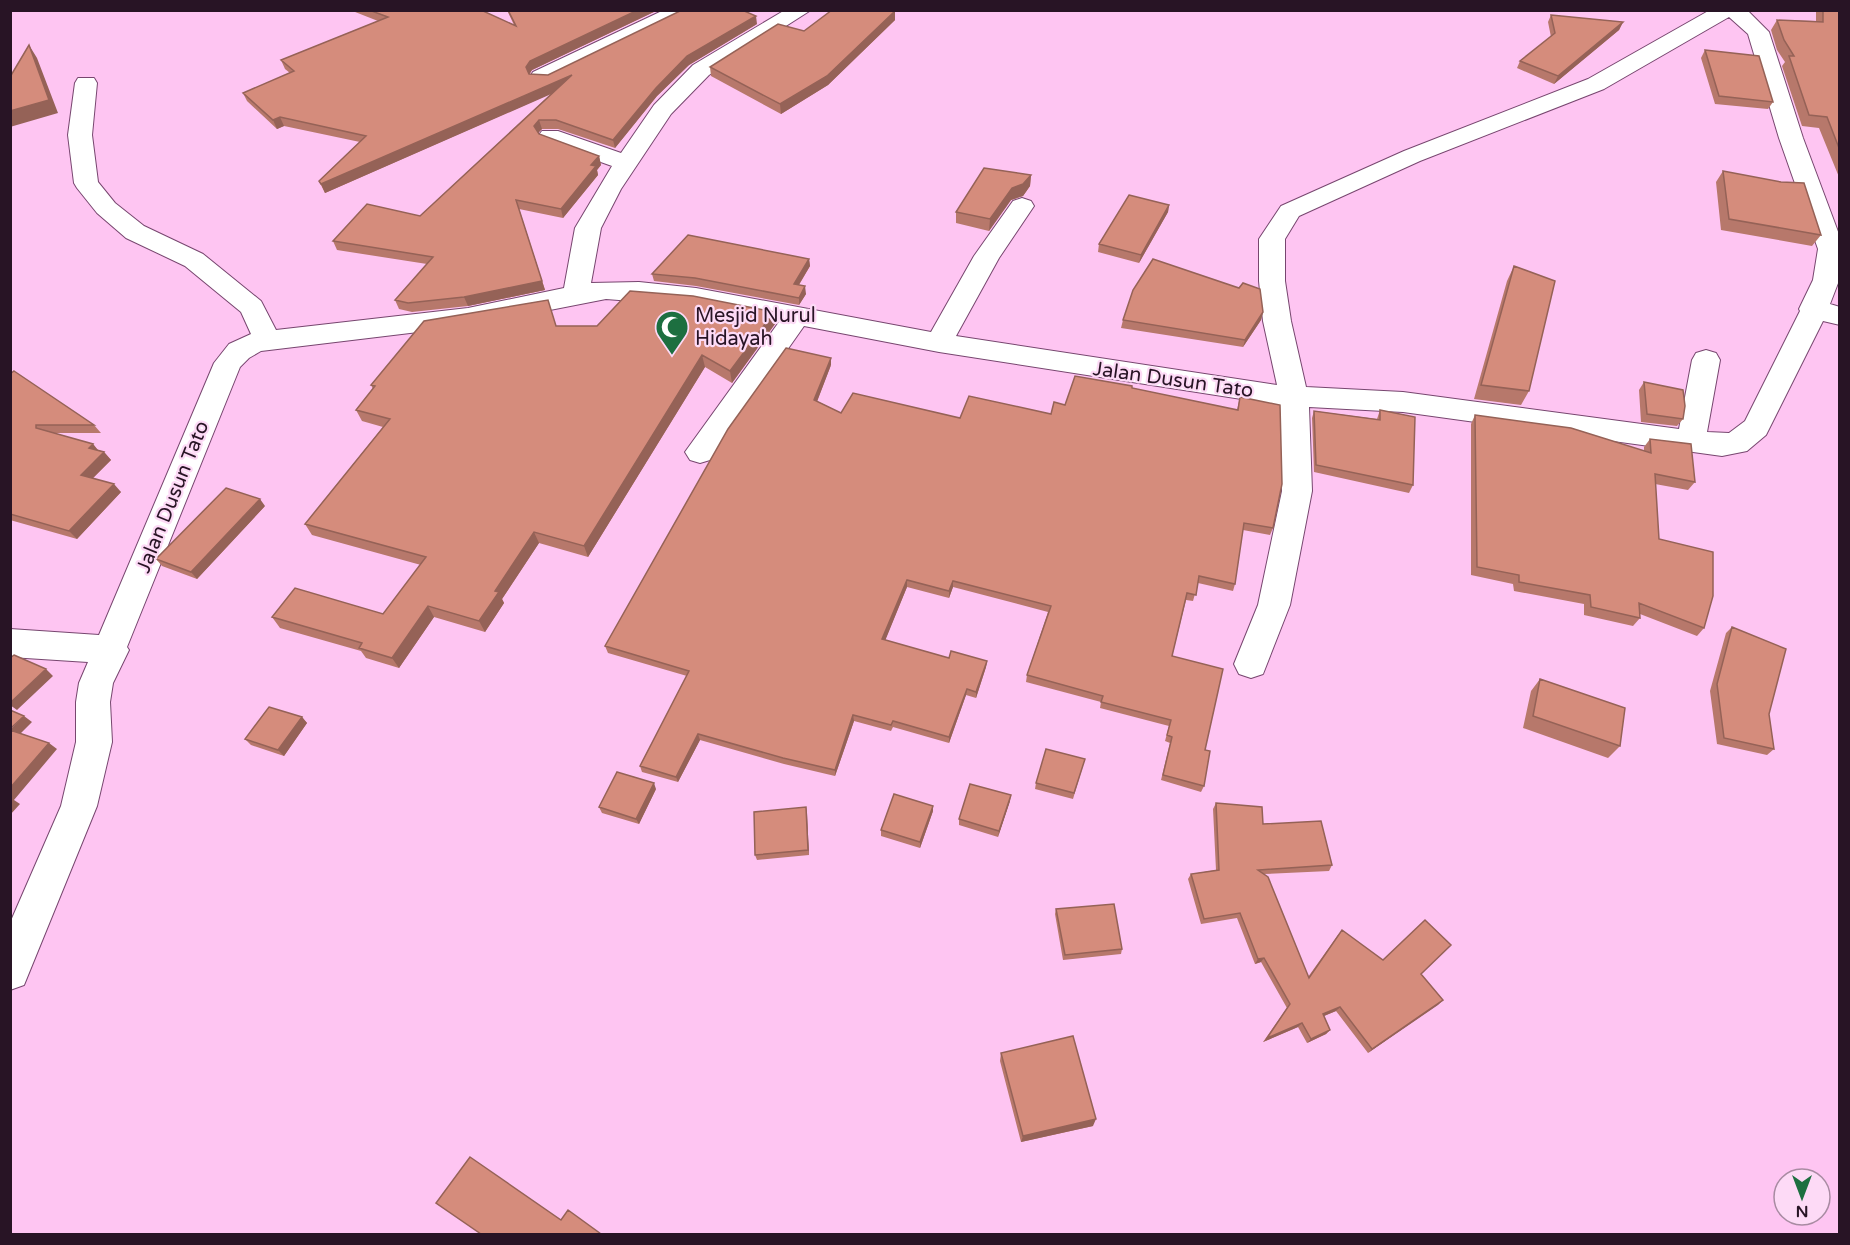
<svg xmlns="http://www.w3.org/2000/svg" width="1850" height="1245" viewBox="0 0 1850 1245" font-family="'Varela Round',sans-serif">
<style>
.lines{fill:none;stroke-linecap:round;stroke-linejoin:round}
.minor-casing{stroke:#77466f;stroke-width:2}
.minor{fill:#fff;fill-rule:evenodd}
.wall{fill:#b7786b}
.shaded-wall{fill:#956257}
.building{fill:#d58c7c;stroke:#956257;stroke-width:1.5}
.labels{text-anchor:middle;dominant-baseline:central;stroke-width:4.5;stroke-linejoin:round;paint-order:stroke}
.poi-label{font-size:20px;fill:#281425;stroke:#fddaf6;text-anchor:start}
.street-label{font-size:20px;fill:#281425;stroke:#fddaf6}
</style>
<rect width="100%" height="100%" fill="#fec5f2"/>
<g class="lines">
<!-- minor casing -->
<g class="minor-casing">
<path id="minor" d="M664,10H692L689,14L549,82H533L530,77L533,72Z
M785,10H811L709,75L671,114L621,189L601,228L591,283L639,282L696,288L931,332L974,256L1013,201L1022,198L1031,201L1034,206L999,258L956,336L1277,385L1263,321L1259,281V239L1281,206L1404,151L1588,79L1710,10H1747L1769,32L1803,138L1840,237V278L1830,304L1840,307V325L1823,321L1766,435L1747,451L1722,456L1403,412L1309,407L1312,491L1290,605L1263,674L1251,678L1239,674L1234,664L1258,605L1282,491L1280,405L939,352L804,326L710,460L700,463L690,460L685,452L779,322L696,306L606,299L468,326L261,351L249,358L240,367L127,647L129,650L113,683L110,702L112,742L97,806L24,985L10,990V923L61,806L76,742V702L79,683L88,662L10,657V629L99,635L214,363L229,344L251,334L241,312L185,266L126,238L97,213L77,188L74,183L68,135L75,83L78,78H94L97,83L92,135L98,182L115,203L144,226L203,254L261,301L276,330L468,308L564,288L575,228L612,166L542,141L538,136L542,131H558L621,153L654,105L693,65ZM1729,17L1748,34L1779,138L1818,249L1813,280L1799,309L1800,311L1745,421L1729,433L1707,432L1720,360L1716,353L1706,350L1696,353L1692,360L1679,429L1403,392L1306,387L1291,321L1285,281V239L1299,216L1420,161L1604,89Z"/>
</g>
<!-- minor -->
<use href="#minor" class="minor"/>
</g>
<!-- wall -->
<path class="wall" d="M350,10H481L514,25L507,10H658L532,70L529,75H548L757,24L689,65L657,96L615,148L558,129H542L538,133L539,134L599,156L601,165L597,170L598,175L563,218L519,209L545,290L468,306L412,312L399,309L395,300L427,264L337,250L333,241L420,216L552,93L325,193L319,181L360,142L284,126L277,129L247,101L243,93L290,73L285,69L281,60L378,21Z
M1816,10H1839V177L1819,128L1802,126L1782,66L1785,62L1777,50L1771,30L1777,20L1816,21Z
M895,11V20L828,85L781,114L711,76L710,67L804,31Z
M1551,15L1623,22L1619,30L1554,84L1517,68L1520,61L1551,37L1548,22Z
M1705,50L1773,102L1768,109L1715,104L1701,58Z
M1723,171L1821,235L1812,246L1721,230L1716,182Z
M1031,175L1030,186L1023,196L1011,200L989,231L956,223V212Z
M1169,205L1168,212L1139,263L1098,252L1099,244Z
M809,259L810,266L799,285L806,294L799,305L696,286L654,281L652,274Z
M1514,266L1529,391L1521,405L1474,399L1507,281Z
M774,312L775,324L732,383L705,367L588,557L539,543L502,599L504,603L485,632L434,617L399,668L366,658L361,651L280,628L272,617L383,614L421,565L312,535L305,524L383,427L362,421L356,410L373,389L371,385L556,326H597Z
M1263,312L1261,320L1243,347L1121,328L1123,320Z
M831,365L817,401L841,413L960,418L1051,414L1065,405L1132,388L1237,410L1240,397L1273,528L1270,535L1243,530L1235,584L1233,591L1198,583L1193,601L1186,600L1172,656L1205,750L1204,786L1201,792L1161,780L1170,743L1165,741L1169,726L1100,708L1101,702L1026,682L1027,675L1048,612L953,587L949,598L907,587L885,640L949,658L987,661L986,667L976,698L966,695L949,743L893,727L891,731L854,721L835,776L784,764L700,740L678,782L642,772L640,766L687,676L608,653L605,646Z
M10,374L94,425L101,433H54L93,444L98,450L104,452L111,460L93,478L121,492L77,539L10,520Z
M1644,382L1683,419L1677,426L1641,422L1639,390Z
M1380,410L1413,485L1409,493L1314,472L1312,418L1314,411L1377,419Z
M1475,415L1644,451V447L1650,439L1695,482L1688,490L1655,484L1659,539L1704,628L1697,636L1640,614V618L1633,626L1584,615V604L1514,591L1513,584L1471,575V424Z
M265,506L197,579L162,566L156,559Z
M1732,627L1769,714L1774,749L1767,755L1717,744L1710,691L1726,633Z
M1540,679L1620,746L1608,758L1523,728L1531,691Z
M302,717L307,723L284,756L251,745L245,739Z
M1085,759L1073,799L1035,789L1036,783Z
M656,789L639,824L602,813L599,807Z
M1010,801L998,837L959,825V819Z
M1216,803L1263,824L1332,865L1329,871L1264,874L1308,977L1338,935L1383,960L1421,974L1443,1000L1368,1053L1336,1011L1324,1016L1330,1030L1326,1034L1307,1043L1298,1027L1263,1042L1287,1008L1261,962L1255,964L1237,918L1201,924L1188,879L1191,874L1216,870L1213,809Z
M806,807L809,855L757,860L755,855Z
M933,811L920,848L881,836V830Z
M1056,909L1122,949L1121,954L1063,960L1055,914Z
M1001,1053L1093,1126L1021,1142L1000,1061Z"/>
<!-- shaded-wall -->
<path class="shaded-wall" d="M638,10H658L532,70L528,76L526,67L530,61Z
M895,11V20L828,85L781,114L780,104Z
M756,16L757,24L689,65L657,96L615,148L613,140L656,88L687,56Z
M1623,22L1619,30L1554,84L1558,76Z
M29,45L37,58L58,113L10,127V111Z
M572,75L574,84L325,193L321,184Z
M280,117L284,126L277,129L273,120Z
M539,120L542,129L536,135L534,126Z
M599,156L601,165L597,170L598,175L563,218L561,209L591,165Z
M1031,175L1030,186L1023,196L1011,200L989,231L990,219L1012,188Z
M1169,205L1168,212L1139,263L1141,255Z
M519,209L545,290L468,306L464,297Z
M809,259L810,266L795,291L794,284Z
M805,286L806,294L799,305V298Z
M774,312L775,324L732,383L730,371Z
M1263,312L1261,320L1243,347L1245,340Z
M702,355L705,367L588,557L584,546Z
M831,358V365L815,407L814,400Z
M93,444L100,453L89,448Z
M104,452L111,460L88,483L81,475Z
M114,484L121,492L77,539L69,531Z
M260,499L265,506L197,579L191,572Z
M534,532L539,543L502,599L504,603L485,632L479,621L495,591Z
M907,580V587L883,646L882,639Z
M953,581V587L949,598V591Z
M428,606L434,617L399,668L392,658Z
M987,661L986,667L976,698V692Z
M46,669L53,676L17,710L10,705V703Z
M967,689L966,695L949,743V737Z
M853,715L854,721L835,776V770Z
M24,716L32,722L18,736L10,730Z
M302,717L307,723L284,756L278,750Z
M698,734L700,740L678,782L676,777Z
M49,743L57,749L14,800L20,804L10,815V788Z
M654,783L656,789L639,824L636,819Z
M1011,795L1010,801L998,837L999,831Z
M933,806V811L920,848V842Z
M806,807L807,813L809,855L808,850Z
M1264,958L1261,962L1255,964L1258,959Z
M1443,1000L1438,1005L1368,1053L1372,1049Z
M1340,1007L1336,1011L1319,1018L1323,1014Z
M1302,1023L1298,1027L1263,1042L1267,1038Z
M1330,1030L1326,1034L1307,1043L1311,1039Z
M1096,1119L1093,1126L1021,1142L1023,1136Z"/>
<!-- building -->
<path class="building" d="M369,10H481L516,26L508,10H638L530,61L526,67L529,74L548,75L682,10H742L756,16L687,56L656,88L613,140L556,120H539L534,126L539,134L599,156L591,165L596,166L561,209L516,200L542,281L464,297L408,303L395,300L433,257L333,241L367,204L420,216L572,75L321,184L319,181L366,136L280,117L273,120L243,93L294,71L281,60L388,17Z
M832,10L895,11L827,76L780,104L710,67L778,24L804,31Z
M1823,10H1839V148L1827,117L1809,115L1789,56H1794L1784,40L1777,20L1823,22Z
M1551,15L1623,22L1558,76L1520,61L1555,33Z
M29,45L49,100L10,111V77Z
M1705,50L1759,56L1773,102L1719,96Z
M984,168L1031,175L1023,184L1012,188L990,219L956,212Z
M1723,171L1781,182L1804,183L1821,235L1729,219Z
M1129,195L1169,205L1141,255L1099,244Z
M688,235L809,259L794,284L805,286L799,298L695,278L652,274Z
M1153,259L1239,288L1243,283L1260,289L1263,312L1245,340L1123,320L1133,290Z
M1514,266L1555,281L1529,391L1481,385Z
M630,291L693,296L774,312L730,371L702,355L584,546L534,532L495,591L499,592L479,621L428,606L392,658L359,648L362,643L272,617L295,588L383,614L426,557L305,524L390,419L356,410L375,386L371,385L424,321L548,300L556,326H597Z
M786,348L831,358L814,400L841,413L853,393L960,418L969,396L1051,414L1054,402L1065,405L1075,376L1132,386V388L1238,410L1240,397L1280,405L1282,484L1273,528L1244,523L1235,584L1199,576L1196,595L1187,593L1172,656L1223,669L1205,750L1210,751L1204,786L1163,775L1172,737L1167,735L1171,720L1101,702L1103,696L1027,675L1051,606L953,581L949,591L907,580L882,639L949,658L951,651L987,661L976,692L967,689L949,737L893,721L891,725L853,715L835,770L783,758L698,734L676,777L640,766L689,671L605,646L728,429Z
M14,371L94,425H36V428L93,444L89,448L104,452L81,475L114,484L69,531L10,514V374Z
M1644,382L1683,390L1685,406L1683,419L1647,414Z
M1380,410L1415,417L1413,485L1316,465L1314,411L1380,420Z
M1475,415L1571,428L1651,453L1650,439L1691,444L1695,482L1655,474L1659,539L1713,552V596L1704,628L1639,603L1640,618L1591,607L1590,595L1519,582V575L1477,567Z
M226,488L260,499L191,572L156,559Z
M1732,627L1786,649L1769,714L1774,749L1724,738L1717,684Z
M14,655L46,669L10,703V658Z
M1540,679L1625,708L1620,746L1533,716Z
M269,707L302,717L278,750L245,739Z
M10,710L24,716L10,729Z
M10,730L49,743L10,788Z
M1046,749L1085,759L1074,793L1036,783Z
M617,772L654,783L636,819L599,807Z
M970,784L1011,795L999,831L959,819Z
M894,794L933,806L920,842L881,830Z
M1216,803L1262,807L1263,824L1321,821L1332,865L1258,870L1268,877L1309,978L1342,930L1383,960L1425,920L1451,945L1421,974L1443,1000L1372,1049L1340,1007L1323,1014L1330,1030L1311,1039L1302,1023L1267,1038L1290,1004L1264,958L1258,959L1240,913L1204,919L1191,874L1219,870Z
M806,807L808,850L755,855L754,812Z
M1114,904L1122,949L1065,955L1056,909Z
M1073,1036L1096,1119L1023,1136L1001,1053Z
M470,1157L561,1220L568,1210L601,1234H481L436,1203Z"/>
<!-- icons -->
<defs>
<g id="mosque-pin" transform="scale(1.725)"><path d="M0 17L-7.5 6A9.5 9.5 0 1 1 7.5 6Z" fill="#1d6f40" stroke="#fddaf6"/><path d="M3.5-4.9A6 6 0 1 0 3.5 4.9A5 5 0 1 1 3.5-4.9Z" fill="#fff"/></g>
</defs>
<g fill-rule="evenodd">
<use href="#mosque-pin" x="672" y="327"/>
</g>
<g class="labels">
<!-- poi labels -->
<g class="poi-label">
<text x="695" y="316">Mesjid Nurul<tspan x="695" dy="23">Hidayah</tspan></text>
</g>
<!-- street labels -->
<g class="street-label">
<text transform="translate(1173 380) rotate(8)">Jalan Dusun Tato</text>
<text transform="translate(173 497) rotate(-68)">Jalan Dusun Tato</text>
</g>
</g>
<!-- border -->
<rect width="1850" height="1245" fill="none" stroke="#281425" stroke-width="24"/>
<!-- north arrow -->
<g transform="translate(1802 1197) rotate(180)"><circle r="28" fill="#fddaf6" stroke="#a88ba2" stroke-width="1.5"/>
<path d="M0-4.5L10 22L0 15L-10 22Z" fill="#1d6f40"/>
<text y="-9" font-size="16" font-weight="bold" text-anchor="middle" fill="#281425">N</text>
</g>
</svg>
